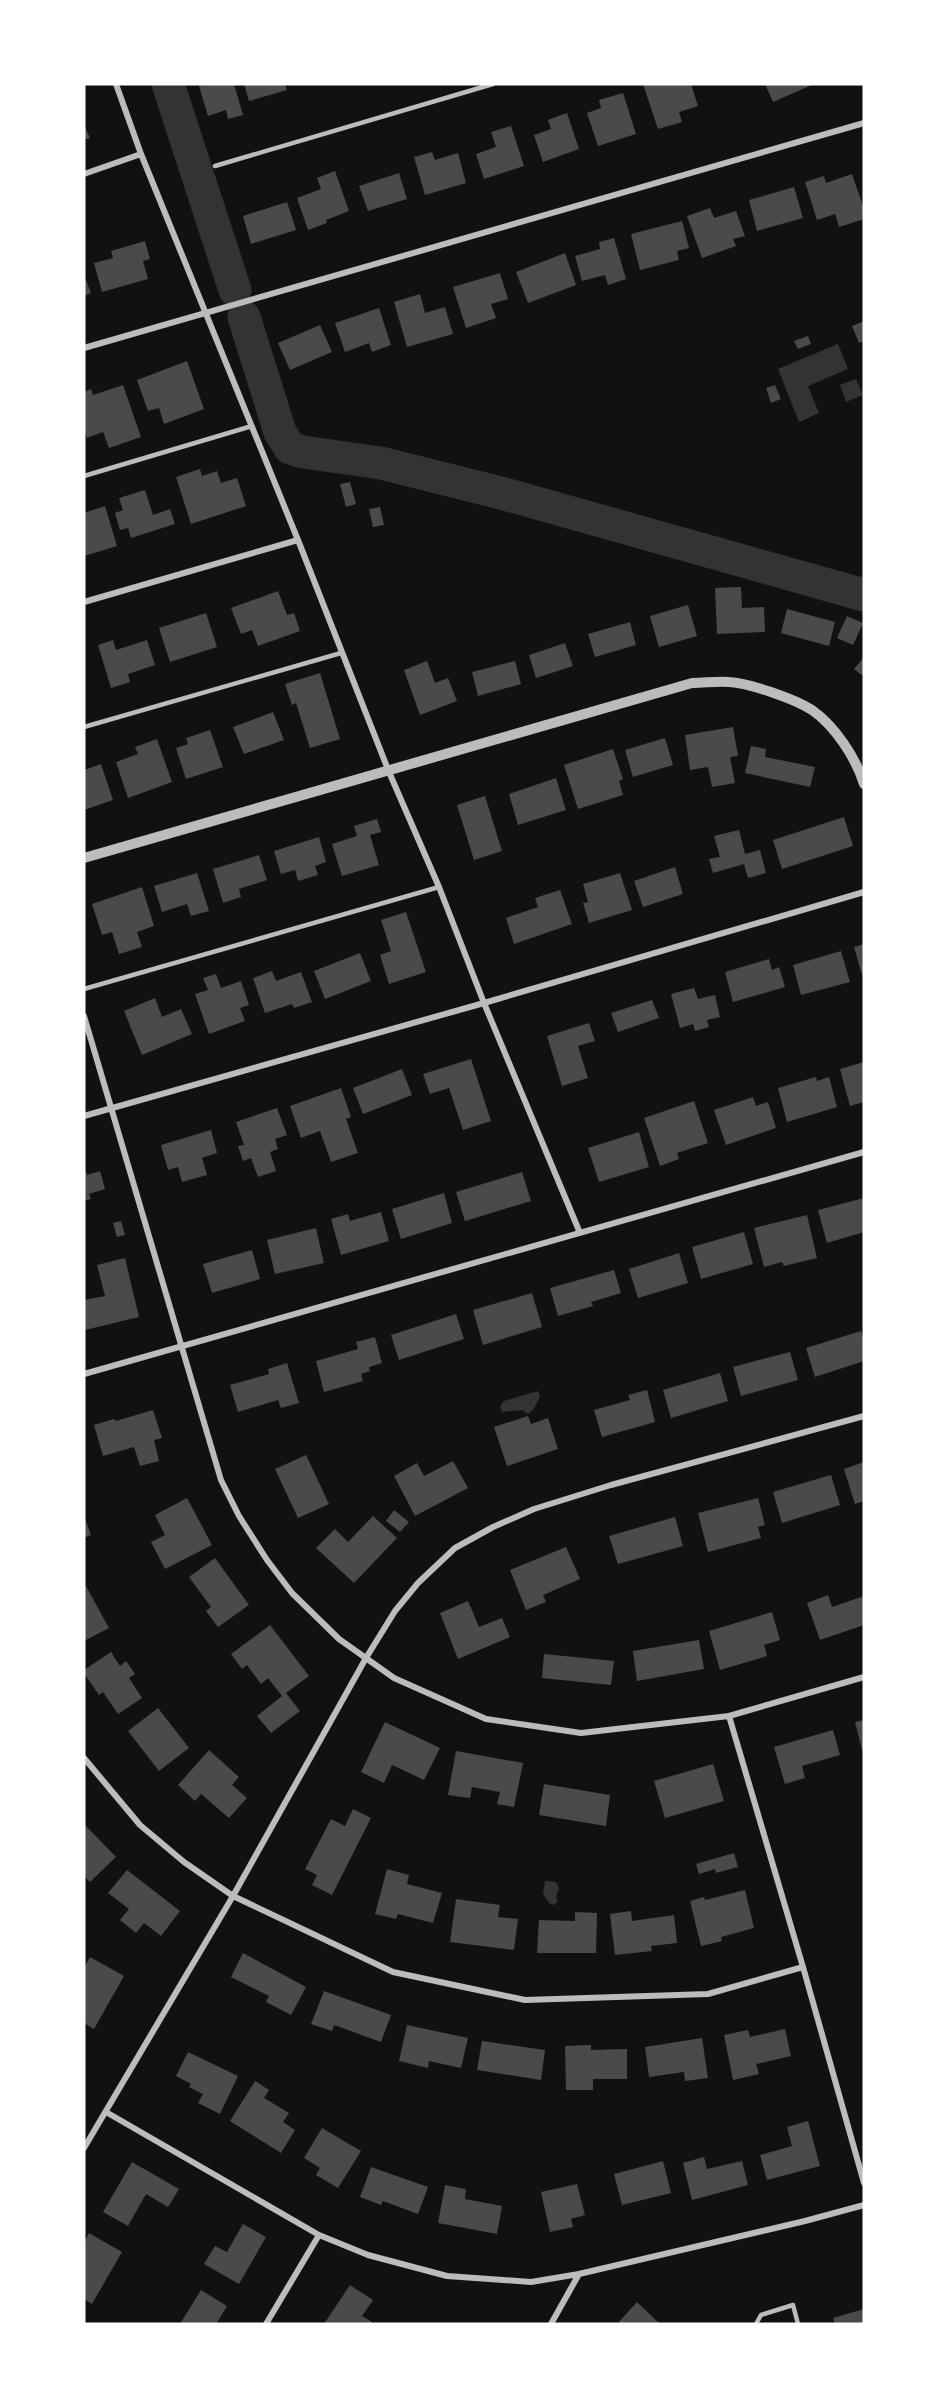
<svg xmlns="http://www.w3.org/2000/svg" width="948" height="2408" viewBox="0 0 948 2408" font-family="'PT Sans Narrow',sans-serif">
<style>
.water{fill:#333}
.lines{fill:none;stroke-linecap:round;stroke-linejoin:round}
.river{stroke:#333;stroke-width:33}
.building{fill:#4a4a4a}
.service{stroke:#bcbcbc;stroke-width:4.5}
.minor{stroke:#bcbcbc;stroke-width:6}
.tertiary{stroke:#bcbcbc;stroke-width:10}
</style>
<rect width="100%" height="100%" fill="#111"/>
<!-- water -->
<path class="water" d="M838,344L848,369L808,386L819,413L799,422L778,369Z
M856,379L863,395L846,402L840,385Z
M538,1391L540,1397L533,1410L528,1414L522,1410L502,1412L500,1406L504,1401Z
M545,1881L556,1882L559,1888L556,1897L558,1902L553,1905L550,1904L543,1894Z"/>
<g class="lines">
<!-- river -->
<path class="river" d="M168,84L235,290
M244,317L280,432L290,448L303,452L381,463L501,493L864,595"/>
</g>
<!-- building -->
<path class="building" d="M205,84H234L243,115L228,119L226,110L208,116L199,86Z
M244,84H285L287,90L249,101Z
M643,84H691L698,106L679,112L682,122L658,129Z
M765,84H814L773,102Z
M623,93L636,134L598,146L587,113L601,108L599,100Z
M567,113L579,149L543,162L534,135L551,129L548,120Z
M84,125L90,138L84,140Z
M511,126L524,166L484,179L476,154L496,147L491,132Z
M432,152L435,160L458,153L466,183L425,195L414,157Z
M335,171L349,211L326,220L327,223L308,230L297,198L321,189L317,178Z
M399,173L407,199L368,211L359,186Z
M852,174L864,209V219L839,227L835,214L817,220L805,182L824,176L826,183Z
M794,187L803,218L757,231L749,200Z
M287,202L296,230L251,244L243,216Z
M710,208L714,218L736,211L745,236L733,239L736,246L702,258L687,216Z
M682,221L689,248L677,251L679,260L640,270L631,234Z
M614,238L626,279L608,285L605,275L582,281L575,256L600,249L599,242Z
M145,241L150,259L143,261L148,279L102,292L94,263L113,258L111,251Z
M565,253L576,285L528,303L516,272Z
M500,273L508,299L491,304L496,318L466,328L453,287Z
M84,275L91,293L84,296Z
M420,294L425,313L445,307L453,334L407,347L394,302Z
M379,308L391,345L372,352L369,343L345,352L335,323Z
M864,321V341L859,343L852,326Z
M320,325L332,352L290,370L278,343Z
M808,336L811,344L798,349L794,341Z
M187,361L204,409L164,424L159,408L148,411L137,380Z
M123,385L141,437L109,448L103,432L87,438L84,429V392L91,389L93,395Z
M775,385L781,399L771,403L766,388Z
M200,469L202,476L217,471L221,483L237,478L246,506L191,524L176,477Z
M350,482L356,504L346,507L340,484Z
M145,490L153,515L170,509L175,524L131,538L128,528L120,530L115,513L123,510L119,498Z
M105,506L117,546L84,556V513Z
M380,507L384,525L373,527L369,509Z
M741,587L742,608L764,607L765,632L717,634L715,588Z
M278,591L287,615L294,613L300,631L258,646L252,630L241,634L231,608Z
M688,605L697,636L659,647L650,616Z
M787,609L835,622L829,646L781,633Z
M206,613L217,647L170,662L159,628Z
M847,616L863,623L853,645L837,638Z
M630,622L636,645L595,657L588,634Z
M113,640L116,650L147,640L155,665L128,674L130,682L111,688L98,645Z
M565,643L573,666L536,678L529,655Z
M864,657V677L854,669Z
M427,661L435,683L448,678L457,701L420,715L404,670Z
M515,661L521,684L478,696L472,672Z
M320,673L340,739L310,748L296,703L292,705L285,684Z
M273,712L284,740L244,754L233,727Z
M733,727L738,756L730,757L735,783L712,787L708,767L690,770L685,735Z
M210,730L223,767L186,779L176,748L188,744L186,738Z
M665,738L673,765L633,777L625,750Z
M157,739L172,782L128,798L116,762L138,754L135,747Z
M751,746L766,749L765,757L815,767L810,787L745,773Z
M613,749L623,779L619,781L623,795L578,809L564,765Z
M101,764L113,800L84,810V770Z
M556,778L566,810L518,825L509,794Z
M485,796L502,851L474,860L457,805Z
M844,817L853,846L782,869L773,840Z
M377,819L381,832L370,835L379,865L342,876L332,844L357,836L354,826Z
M739,830L745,854L760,850L766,873L748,878L744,864L713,873L709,859L720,857L714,836Z
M319,837L326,862L315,866L318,875L298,881L295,870L281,874L274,851Z
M259,855L267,880L239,889L241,897L223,903L213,869Z
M675,867L683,894L643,907L634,881Z
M197,873L209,911L191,916L187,904L162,912L154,886Z
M620,873L632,910L589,923L583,903L588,902L583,884Z
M142,887L154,926L137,932L142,947L119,954L112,932L102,935L92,904Z
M560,890L572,924L514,944L506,918L538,907L535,898Z
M406,912L426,972L389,984L380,955L391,951L381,920Z
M864,944V974L862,975L854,947Z
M841,951L850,982L801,995L793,965Z
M360,953L371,981L325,999L314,971Z
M769,959L772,970L779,967L785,987L733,1002L725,972Z
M272,971L276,981L301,972L312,1002L294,1008L292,1004L265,1013L253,978Z
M216,974L221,988L241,981L249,1005L240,1008L245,1021L209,1034L195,994L208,990L203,978Z
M694,988L698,999L715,995L720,1017L707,1020L709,1027L695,1031L693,1024L680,1028L671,994Z
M155,998L162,1017L181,1009L192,1034L142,1055L124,1011Z
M652,1000L659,1018L618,1032L611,1013Z
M589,1023L595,1041L578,1046L588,1078L562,1086L547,1036Z
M471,1059L491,1121L463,1130L449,1088L430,1094L423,1074Z
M864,1062V1102L850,1106L840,1069Z
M402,1069L412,1095L363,1114L353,1088Z
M816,1077L817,1081L829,1077L837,1107L787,1122L778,1088Z
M341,1088L351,1117L346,1119L358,1153L331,1162L320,1131L301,1138L290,1106Z
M753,1097L756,1106L768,1102L776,1128L726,1145L714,1110Z
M694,1101L708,1143L677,1153L679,1159L660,1166L644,1118Z
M277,1108L287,1135L275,1139L278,1149L270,1152L276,1171L258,1177L251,1158L243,1161L238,1146L244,1145L236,1122Z
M211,1130L217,1153L202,1158L207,1175L182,1182L178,1167L168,1170L161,1145Z
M639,1132L649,1167L599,1182L588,1148Z
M84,1167L87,1175L100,1171L105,1189L89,1194L91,1199L84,1201Z
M522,1172L531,1201L465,1221L456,1192Z
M444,1193L452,1223L401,1239L392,1209Z
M864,1198V1232L827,1243L818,1210Z
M381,1212L389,1241L341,1255L331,1219L348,1214L350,1221Z
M807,1215L817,1258L784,1266L782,1262L764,1267L754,1228Z
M121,1221L125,1235L117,1237L113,1223Z
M316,1228L324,1263L275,1274L267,1240Z
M744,1232L753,1264L701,1279L692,1247Z
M252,1250L260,1279L212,1293L203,1264Z
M679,1253L688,1283L638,1298L629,1269Z
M125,1258L139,1317L85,1330L84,1300L105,1296L97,1265Z
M614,1270L621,1293L591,1302L593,1306L558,1316L550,1288Z
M532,1293L542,1327L483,1345L473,1310Z
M456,1314L464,1339L399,1360L391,1335Z
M861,1331L864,1341V1361L815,1377L806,1348Z
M375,1337L382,1363L369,1367L370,1371L361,1374L363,1381L324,1392L316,1361L358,1349L356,1342Z
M790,1352L798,1380L741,1396L733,1367Z
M287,1363L299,1403L281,1408L278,1400L238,1412L230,1385L269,1374L268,1369Z
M720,1373L728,1401L671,1418L663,1390Z
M647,1390L655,1422L602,1437L594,1410L630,1400L628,1395Z
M153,1410L162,1438L154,1440L159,1461L140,1466L134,1447L103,1456L94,1425L114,1419L116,1421Z
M528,1416L531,1424L548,1418L558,1449L507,1466L494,1427Z
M306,1455L329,1504L298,1518L275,1469Z
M453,1461L468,1488L415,1516L394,1476L417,1463L424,1476Z
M864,1462V1501L855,1504L844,1469Z
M831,1475L840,1505L782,1523L773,1492Z
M187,1498L212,1545L165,1569L151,1542L165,1535L155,1515Z
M758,1498L765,1525L758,1527L761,1538L708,1552L698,1513Z
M394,1510L409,1522L400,1532L386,1521Z
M84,1516L91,1535L84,1538Z
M373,1516L397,1538L354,1583L316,1548L335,1529L348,1542Z
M675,1517L683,1546L618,1564L609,1536Z
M566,1547L580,1579L543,1595L546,1602L526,1610L510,1570Z
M215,1558L249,1605L218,1627L206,1611L211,1607L189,1577Z
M86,1586L109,1628L84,1641V1587Z
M828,1595L832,1607L864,1596V1625L820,1640L807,1603Z
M468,1601L479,1627L502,1618L510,1637L458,1659L440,1613Z
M772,1612L780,1640L764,1645L767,1656L720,1670L709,1631Z
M270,1625L309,1676L286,1693L300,1711L271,1733L257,1716L282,1696L268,1678L261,1684L247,1665L242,1669L231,1654Z
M699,1640L704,1669L637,1681L633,1651Z
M111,1652L120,1666L126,1661L135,1674L129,1678L142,1698L118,1714L103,1692L99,1695L84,1673V1670Z
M544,1654L614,1661L611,1685L542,1678Z
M158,1708L189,1748L159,1771L128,1731Z
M864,1720V1753H863L855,1722Z
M385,1722L440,1748L424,1780L392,1765L384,1783L361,1772Z
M833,1730L840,1755L802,1766L805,1778L785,1784L774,1747Z
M209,1750L239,1777L232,1785L247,1798L229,1818L201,1794L195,1801L178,1785Z
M456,1751L523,1763L514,1807L497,1804L500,1792L472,1787L470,1798L448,1795Z
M713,1764L724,1801L665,1818L654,1781Z
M544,1784L610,1795L606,1826L539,1815Z
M353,1809L371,1818L332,1895L312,1885L317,1875L305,1869L331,1819L345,1826Z
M84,1824L116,1857L90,1882L84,1876Z
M734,1853L738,1867L716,1873L715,1869L699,1874L696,1864Z
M387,1869L409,1875L407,1884L442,1893L433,1923L398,1914L396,1919L375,1914Z
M127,1870L180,1911L161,1936L144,1923L136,1933L120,1920L129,1909L108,1893Z
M745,1890L754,1928L721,1937L722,1941L701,1946L690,1901L704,1897L705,1900Z
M456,1899L500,1905L498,1917L518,1919L514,1950L450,1942Z
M631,1911L632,1921L674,1915L677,1943L651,1946L652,1951L615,1955L610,1914Z
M575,1912L597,1913L596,1953H537L539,1920L575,1921Z
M243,1953L306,1987L291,2015L266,2002L269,1996L231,1977Z
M90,1957L124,1976L94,2029L84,2023V1968Z
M324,1991L391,2015L381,2042L334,2025L332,2031L311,2024Z
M407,2025L468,2038L461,2068L429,2061L428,2068L399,2061Z
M785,2029L791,2056L756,2064L759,2074L733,2080L724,2035L748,2030L750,2037Z
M702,2038L708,2078L685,2081L684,2072L649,2077L645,2047Z
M482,2041L545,2050L541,2080L477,2070Z
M591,2045V2050L627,2049V2079H593V2090H566L565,2046Z
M188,2052L238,2076L220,2114L198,2103L203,2094L189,2087L191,2084L176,2076Z
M255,2081L269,2090L264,2098L289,2113L283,2122L295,2130L281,2153L230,2121Z
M808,2121L820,2166L767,2180L760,2155L792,2146L787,2127Z
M322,2128L361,2151L338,2188L316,2175L320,2168L304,2158Z
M704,2157L707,2169L742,2161L748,2185L692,2200L683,2163Z
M663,2161L671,2193L622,2205L614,2174Z
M132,2162L179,2189L168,2207L146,2194L128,2226L103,2212Z
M371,2167L428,2187L418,2214L383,2201L381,2205L360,2197Z
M577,2184L585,2215L571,2219L573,2227L550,2232L541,2192Z
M445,2185L466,2189L465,2199L502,2206L497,2234L438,2223Z
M243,2224L266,2237L239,2284L204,2264L215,2246L227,2252Z
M89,2233L122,2252L92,2304L84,2299V2242Z
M350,2285L373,2300L362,2316L372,2322L371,2324H324Z
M201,2290L227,2306L216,2324H180Z
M637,2302L660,2324H617Z
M864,2309V2324H835L833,2318Z"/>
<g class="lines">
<!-- service -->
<path class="service" d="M215,166L493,84
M84,476L252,426
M84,727L341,653
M84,989L439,887
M756,2324L761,2315L793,2305L798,2324"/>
<!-- minor -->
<path class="minor" d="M116,84L141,154L298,540L389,772L439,887L484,1003L580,1233
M84,174L141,154
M84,348L864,123
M84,602L298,540
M84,1016L221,1480L239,1516L267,1560L292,1593L339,1639L394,1678L486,1719L581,1733L729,1716L864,1677
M84,1116L484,1003L864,892
M84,1374L864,1152
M729,1716L803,1967L864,2183
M84,1758L140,1825L184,1862L233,1896L393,1972L525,2000L708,1994L803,1967
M106,2112L319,2235L368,2255L447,2276L531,2282L579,2274L805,2221L864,2205
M84,2148L233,1896L366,1658L395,1611L418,1583L455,1548L493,1527L534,1509L611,1485L864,1416
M266,2324L319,2235
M551,2324L579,2274"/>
<!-- tertiary -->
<path class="tertiary" d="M84,858L692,683C705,683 717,681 729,682C749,683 795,699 812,710C835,726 856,758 864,784"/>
</g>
<!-- border -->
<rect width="948" height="2408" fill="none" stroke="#ffffff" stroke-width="171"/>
</svg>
